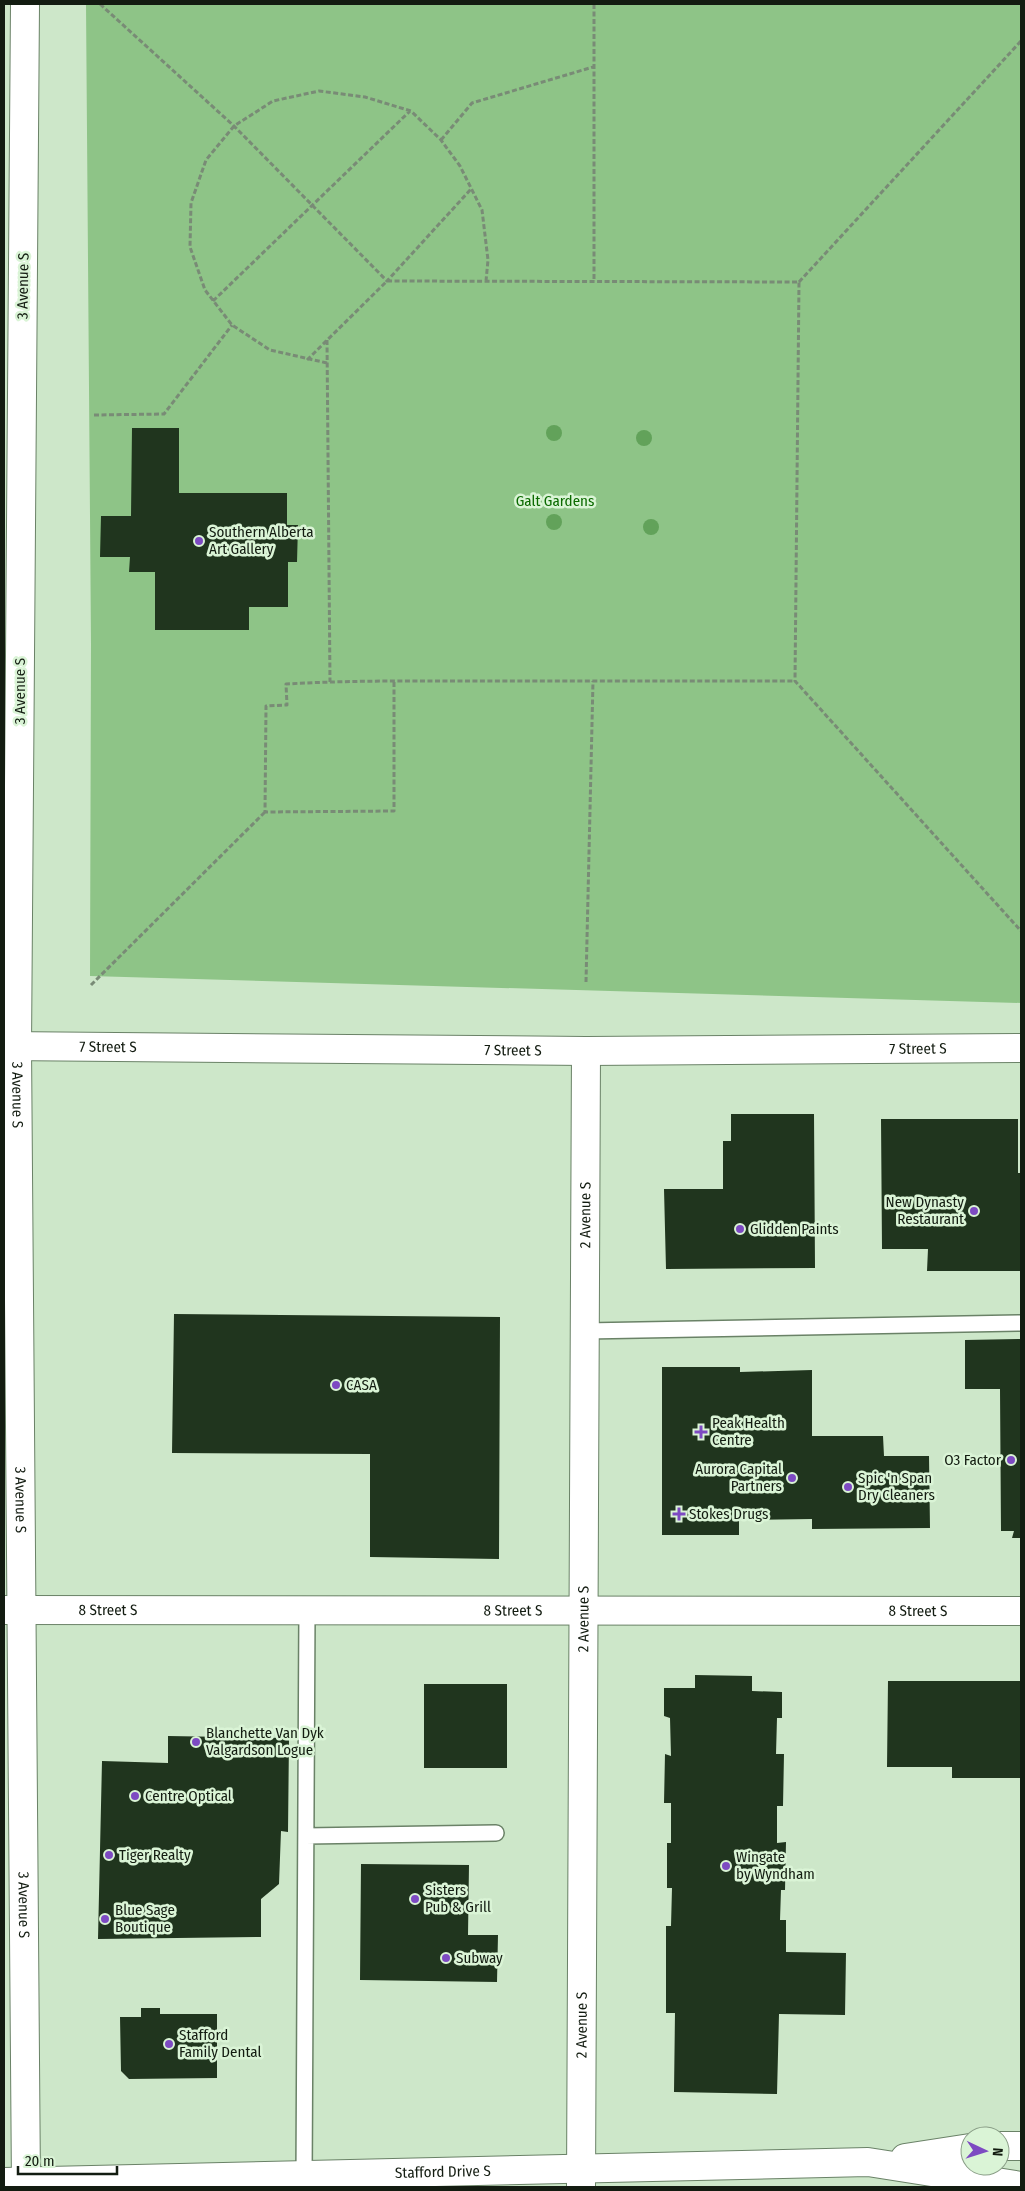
<svg xmlns="http://www.w3.org/2000/svg" width="1025" height="2191" viewBox="0 0 1025 2191" font-family="'Fira Sans Condensed',sans-serif">
<style>
.green{fill:#8ec487}
.building{fill:#20351e}
.lines{fill:none;stroke-linecap:round;stroke-linejoin:round}
.lane-casing{stroke:#6a8267;stroke-width:18}
.street-casing{stroke:#6a8267;stroke-width:30}
.secondary-casing{stroke:#6a8267;stroke-width:30}
.path{stroke:#798b76;stroke-width:3;stroke-dasharray:5 2.5;stroke-linecap:butt}
.lane{stroke:#fff;stroke-width:15}
.street{stroke:#fff;stroke-width:28}
.secondary{stroke:#fff;stroke-width:28}
.tree{fill:#62a25a}
.poi-dot{fill:#7d4ac2;stroke:#daf4d6;stroke-width:2}
.labels{text-anchor:middle;dominant-baseline:central;stroke-width:5;stroke-linejoin:round;paint-order:stroke}
.street-label{font-size:15px;fill:#131c11;stroke:#daf4d6}
.park-label{font-size:15px;fill:#0b6a00;stroke:#daf4d6}
.poi-label{font-size:15px;fill:#131c11;stroke:#daf4d6;text-anchor:start}
</style>
<rect width="100%" height="100%" fill="#cde7c9"/>
<!-- green -->
<path class="green" d="M86,4H1021V1003L90,976L91,643Z"/>
<!-- building -->
<path class="building" d="M132,428H179V493H287V525H298L297,562H288V607H249V630H155V572H129L130,557H100L101,516H131Z
M731,1114H814L815,1268L666,1269L664,1189H723V1141H731Z
M881,1119H1018V1173H1021V1271H927L928,1249H882Z
M174,1314L500,1317L499,1559L370,1557V1454L172,1453Z
M1021,1339V1538H1012L1014,1531H1001L1000,1389H965V1340Z
M662,1367H740V1372L812,1370V1436H883L884,1456H929L930,1528L812,1529V1519L739,1520V1535H662Z
M695,1675L752,1676V1691L782,1692V1718H777L776,1754H784L783,1806H777V1843L786,1842L785,1890H781L780,1920H786V1952L846,1953L845,2015L779,2014L777,2094L674,2092L675,2013H666V1926H671L672,1888H667V1843H671V1803H664L665,1754L671,1756L670,1718L664,1716V1688H695Z
M888,1681H1021V1778H952V1767H887Z
M424,1684H507V1768H424Z
M168,1736L289,1738L288,1832L281,1831L279,1884L261,1899V1937L98,1939L102,1761L168,1763Z
M361,1864L469,1865L468,1935H498L497,1982L360,1980Z
M141,2008H160V2014H217V2078L129,2079L121,2071L120,2017H141Z"/>
<g class="lines">
<!-- lane casing -->
<g class="lane-casing">
<path id="lane" d="M585,1331L1021,1323
M306,1836L496,1833
M304,2181L307,1610"/>
</g>
<!-- street casing -->
<g class="street-casing">
<g id="street">
<path id="s1" d="M4,1610L1021,1611"/>
<path id="s2" d="M581,2187L586,1051"/>
</g>
</g>
<!-- secondary casing -->
<g class="secondary-casing">
<g id="secondary">
<path id="s3" d="M25,4L17,1046L26,2187"/>
<path id="s4" d="M4,1046L586,1051L1021,1048"/>
<path d="M1000,2146H1021"/>
<path d="M905,2158L970,2148"/>
<path id="s5" d="M4,2182L868,2162L1021,2186"/>
</g>
</g>
<!-- path -->
<path class="path" d="M100,4L234,126L387,281L472,188
M594,4V281
M441,140L472,103L593,67
M799,282L1021,41
M213,301L410,111
M327,340L330,682
M307,360L387,281L799,282L795,681L1021,931
M327,363L270,350L232,325L205,290L190,247L191,203L206,160L234,126L273,101L319,91L365,97L411,111L441,140L460,166L482,210L488,260L486,281
M94,415L164,414L232,325
M394,682V811L265,812L266,706L287,705L286,684C354,680 423,681 491,681C592,681 693,681 795,681
M586,982L593,681
M91,985L265,812"/>
<!-- lane -->
<use href="#lane" class="lane"/>
<!-- street -->
<use href="#street" class="street"/>
<!-- secondary -->
<use href="#secondary" class="secondary"/>
</g>
<!-- trees -->
<g class="tree">
<circle cx="554" cy="433" r="8"/>
<circle cx="644" cy="438" r="8"/>
<circle cx="554" cy="522" r="8"/>
<circle cx="651" cy="527" r="8"/>
</g>
<!-- markers -->
<g class="poi-dot">
<circle cx="199" cy="541" r="5"/>
<circle cx="974" cy="1211" r="5"/>
<circle cx="740" cy="1229" r="5"/>
<circle cx="336" cy="1385" r="5"/>
<path d="M698.5 1424.5h5v5h5v5h-5v5h-5v-5h-5v-5h5z"/>
<circle cx="1011" cy="1460" r="5"/>
<circle cx="792" cy="1478" r="5"/>
<circle cx="848" cy="1487" r="5"/>
<path d="M676.5 1506.5h5v5h5v5h-5v5h-5v-5h-5v-5h5z"/>
<circle cx="196" cy="1742" r="5"/>
<circle cx="135" cy="1796" r="5"/>
<circle cx="109" cy="1855" r="5"/>
<circle cx="726" cy="1866" r="5"/>
<circle cx="415" cy="1899" r="5"/>
<circle cx="105" cy="1919" r="5"/>
<circle cx="446" cy="1958" r="5"/>
<circle cx="169" cy="2044" r="5"/>
</g>
<g class="labels">
<!-- street labels -->
<g class="street-label">
<text transform="translate(23 286) rotate(-89)">3 Avenue S</text>
<text transform="translate(20 691) rotate(-90)">3 Avenue S</text>
<text stroke="none"><textPath href="#s4" startOffset="104">7 Street S</textPath></text>
<text stroke="none"><textPath href="#s4" startOffset="914">7 Street S</textPath></text>
<text stroke="none"><textPath href="#s4" startOffset="509">7 Street S</textPath></text>
<text stroke="none"><textPath href="#s3" startOffset="1091">3 Avenue S</textPath></text>
<text stroke="none"><textPath href="#s2" startOffset="972">2 Avenue S</textPath></text>
<text stroke="none"><textPath href="#s3" startOffset="1496">3 Avenue S</textPath></text>
<text stroke="none"><textPath href="#s1" startOffset="104">8 Street S</textPath></text>
<text stroke="none"><textPath href="#s1" startOffset="509">8 Street S</textPath></text>
<text stroke="none"><textPath href="#s1" startOffset="914">8 Street S</textPath></text>
<text stroke="none"><textPath href="#s2" startOffset="568">2 Avenue S</textPath></text>
<text stroke="none"><textPath href="#s3" startOffset="1901">3 Avenue S</textPath></text>
<text stroke="none"><textPath href="#s2" startOffset="162">2 Avenue S</textPath></text>
<text stroke="none"><textPath href="#s5" startOffset="439">Stafford Drive S</textPath></text>
</g>
<!-- park labels -->
<g class="park-label">
<text x="555" y="501">Galt Gardens</text>
</g>
<!-- poi labels -->
<g class="poi-label">
<text x="209" y="532">Southern Alberta<tspan x="209" dy="17">Art Gallery</tspan></text>
<text x="964" y="1202" text-anchor="end">New Dynasty<tspan x="964" dy="17">Restaurant</tspan></text>
<text x="750" y="1229">Glidden Paints</text>
<text x="346" y="1385">CASA</text>
<text x="712" y="1423">Peak Health<tspan x="712" dy="17">Centre</tspan></text>
<text x="1001" y="1460" text-anchor="end">O3 Factor</text>
<text x="782" y="1469" text-anchor="end">Aurora Capital<tspan x="782" dy="17">Partners</tspan></text>
<text x="858" y="1478">Spic 'n Span<tspan x="858" dy="17">Dry Cleaners</tspan></text>
<text x="689" y="1514">Stokes Drugs</text>
<text x="206" y="1733">Blanchette Van Dyk<tspan x="206" dy="17">Valgardson Logue</tspan></text>
<text x="145" y="1796">Centre Optical</text>
<text x="119" y="1855">Tiger Realty</text>
<text x="736" y="1857">Wingate<tspan x="736" dy="17">by Wyndham</tspan></text>
<text x="425" y="1890">Sisters<tspan x="425" dy="17">Pub &amp; Grill</tspan></text>
<text x="115" y="1910">Blue Sage<tspan x="115" dy="17">Boutique</tspan></text>
<text x="456" y="1958">Subway</text>
<text x="179" y="2035">Stafford<tspan x="179" dy="17">Family Dental</tspan></text>
</g>
</g>
<!-- border -->
<rect width="1025" height="2191" fill="none" stroke="#131c11" stroke-width="10"/>
<!-- north arrow -->
<g transform="translate(985 2151) rotate(94)"><circle r="24" fill="#daf4d6" stroke="#8a9e87"/>
<path d="M0-4L9 19L0 12L-9 19Z" fill="#7d4ac2"/>
<text y="-8" font-size="14" font-weight="bold" text-anchor="middle" fill="#131c11">N</text>
</g>
<!-- scale -->
<path d="M18 2166v8h99v-8" fill="none" stroke="#131c11" stroke-width="2.5"/>
<text x="25" y="2166" font-size="15" fill="#131c11" stroke="#daf4d6" stroke-width="4" paint-order="stroke">20 m</text>
</svg>
